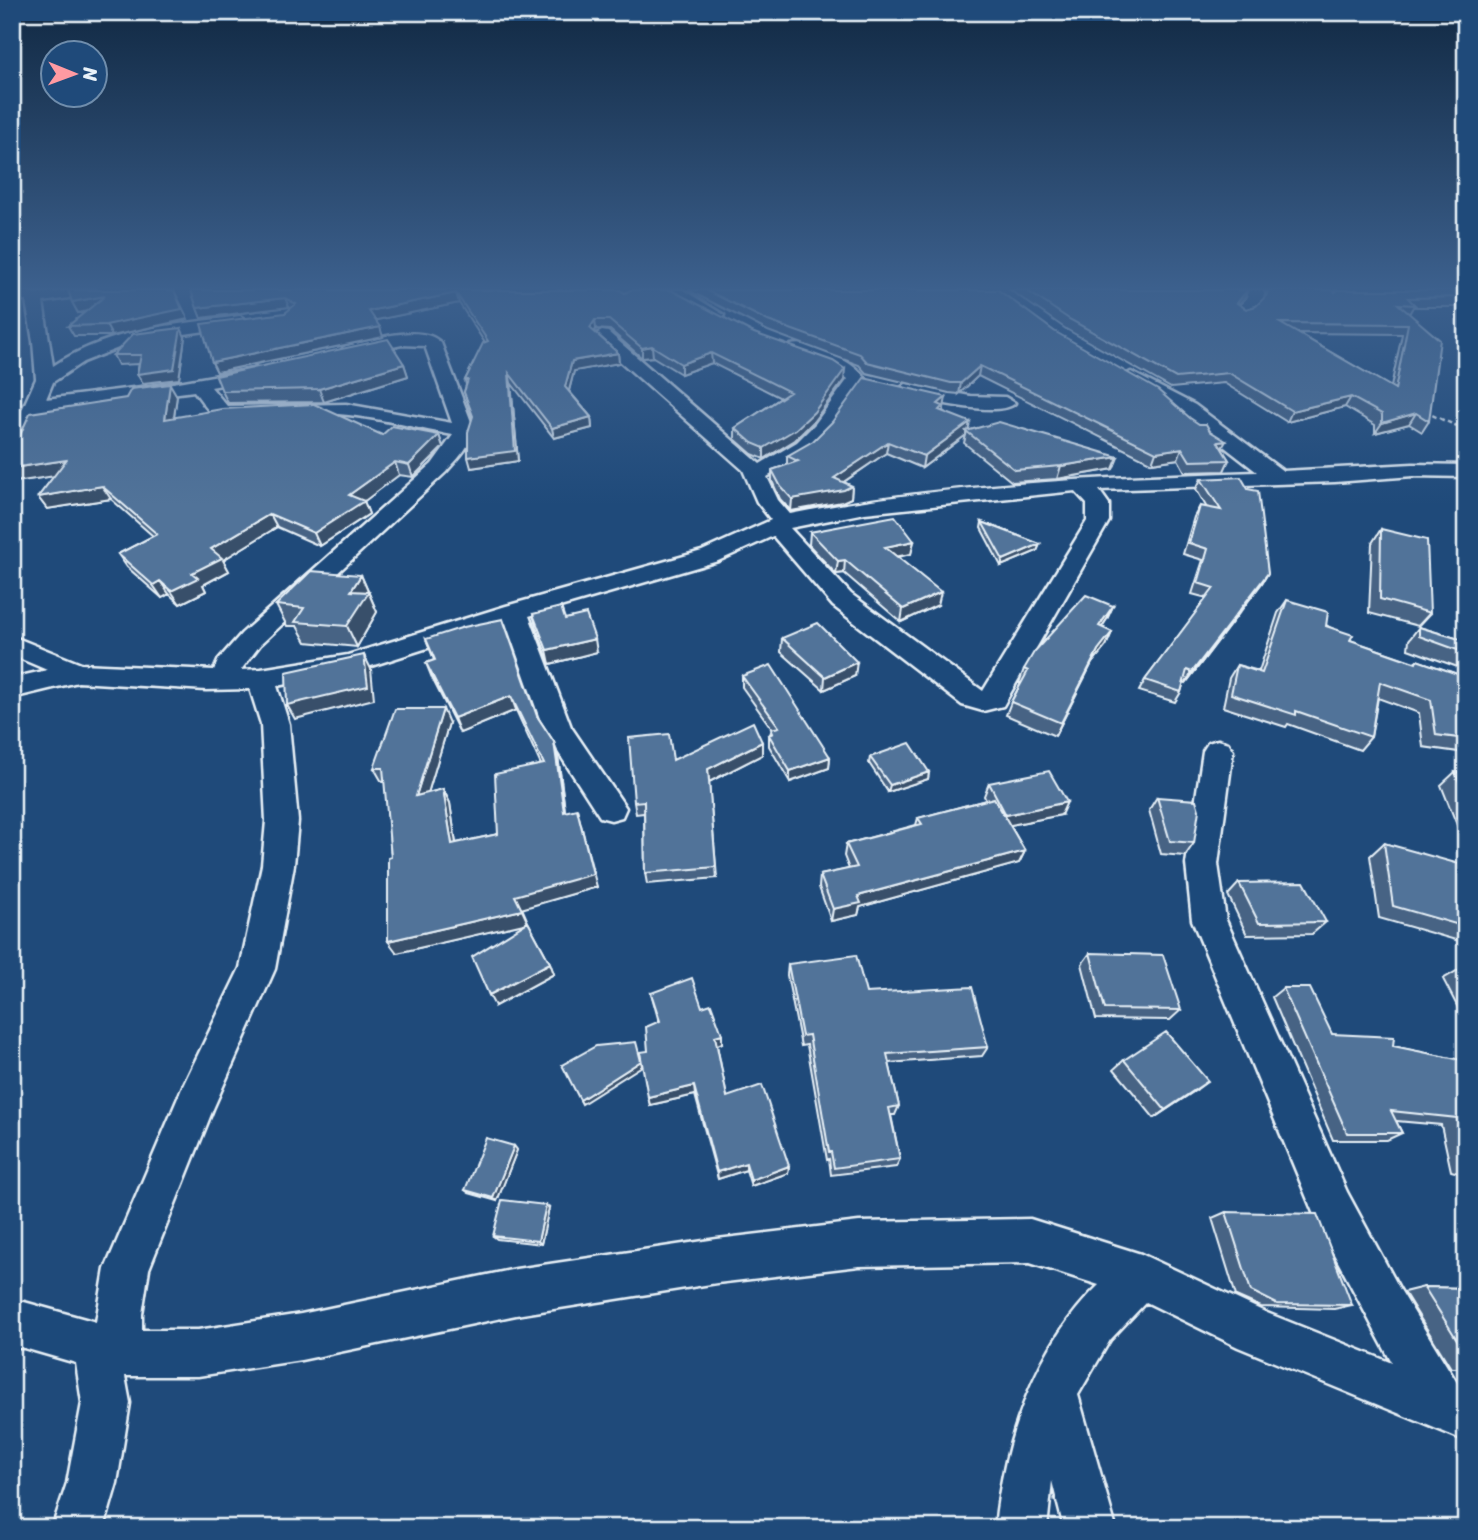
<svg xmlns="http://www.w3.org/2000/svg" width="1478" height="1540" viewBox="0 0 1478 1540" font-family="Sriracha,sans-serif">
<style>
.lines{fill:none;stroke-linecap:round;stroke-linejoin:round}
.minor-casing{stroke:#e8f1f8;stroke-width:5}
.path{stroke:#e8f1f8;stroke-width:2.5;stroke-dasharray:4.5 3.5;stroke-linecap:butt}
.minor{fill:#1f4a7a;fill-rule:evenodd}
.wall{fill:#466384;stroke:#e8f1f8;stroke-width:2;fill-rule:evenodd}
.shaded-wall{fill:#39506b;stroke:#e8f1f8;stroke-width:2}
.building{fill:#517399;stroke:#e8f1f8;stroke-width:2;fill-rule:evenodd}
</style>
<rect width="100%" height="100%" fill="#1f4a7a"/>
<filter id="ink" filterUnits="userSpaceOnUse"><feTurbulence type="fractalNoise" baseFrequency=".0143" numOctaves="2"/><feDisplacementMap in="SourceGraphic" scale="14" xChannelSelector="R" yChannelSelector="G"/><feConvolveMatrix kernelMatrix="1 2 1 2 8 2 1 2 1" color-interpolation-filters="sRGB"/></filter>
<g filter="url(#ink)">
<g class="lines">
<!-- minor casing -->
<g class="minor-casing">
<path id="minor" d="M12,290C22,290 31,294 40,293C59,293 77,288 96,290L88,295L43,302L53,366C111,328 174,325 240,316L248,321L240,326L136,341L83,362L53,382L46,399L173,383L258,368L264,369L267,373L264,377L211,387L227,406L346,404L452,423L425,346L402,345L350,356L341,351L344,347C367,341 422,322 441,343L473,427C473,445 457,459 446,472L260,645L241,670L261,669L348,655L506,606L702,551L771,520L757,502L743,470L596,340L593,336L602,331L608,332L760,464L797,442L815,424L848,379L832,367L791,353L788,349L791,345C812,340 854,362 866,379L829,432L811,450L767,477L778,500L790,514C944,484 1101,477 1257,472L1181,413L1125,381L1122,377L1131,372L1195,405L1283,471L1413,464L1466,465V477L1413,476L1335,482L1099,490L1109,504V521L1003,706L983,711L962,705L833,606L773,536L718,561L529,616L571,727L626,808L622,817L611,820L600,817L544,730L506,623L349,673L277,686L289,724L298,821L294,865L275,969L213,1109L149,1269L142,1314V1330H198L301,1314L516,1269L717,1239L859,1222L1030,1219L1141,1254L1267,1313L1392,1363L1317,1222L1192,920L1186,864L1203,751L1208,743L1218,740L1228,743L1233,751L1218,864L1226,920L1347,1192L1399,1288L1462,1391L1466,1393V1441L1238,1347L1146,1302L1110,1340L1078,1395L1116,1528H1064L1052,1481L1047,1528H995C1003,1442 1036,1345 1099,1285L1030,1263L859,1266L717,1283L516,1315L301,1360L198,1376H125L130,1403L117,1483L104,1528H52L67,1483L82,1403L76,1363L24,1348H12V1302H24L96,1322L105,1269L183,1086L240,968L262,865L266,821L261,724L250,689L206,690L78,682L12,698V678L47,670L12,655V636L81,664L214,670L219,659L242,633L432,464L453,435C408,427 362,412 316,414C294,415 231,425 214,415C207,411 200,398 194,391L41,411L22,456L19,460L12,462V432L36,379L33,341L26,301L12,294ZM1075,491L1087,504V521L983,691L851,594L790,528L865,513Z
M664,290H683L724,315L722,318H710Z
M1242,290H1261L1264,293C1264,303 1252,315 1243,317L1235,312L1248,297Z
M906,384L970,396L1005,397L1015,403C1001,419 920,399 899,394L897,390Z"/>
</g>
<!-- path -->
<path class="path" d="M1425,412L1466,430"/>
<!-- minor -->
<use href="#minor" class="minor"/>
</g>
<!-- wall -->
<path class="wall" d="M191,290L625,293L754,333L844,380L813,422L795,440L764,459L752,454L735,439V428L781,398L712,363L681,374L653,357L642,358L610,330L596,329L595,332L618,353L619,363L574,371L569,391L591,417L592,428L554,438L511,383L518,461L471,468L472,417L464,392L466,385L465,380L485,343L459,303L375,320L383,337L217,372L212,362L291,309L289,307L201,318L197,308Z
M688,290H998L1054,331L1222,449L1229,460L1224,471L1185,472L1178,459L1152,463L978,376L959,394L949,393L866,373L859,365L768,331Z
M1010,290H1248L1245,297L1239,304L1246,309L1256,306L1265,298L1267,293L1264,290H1332L1335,292L1337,291L1336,290H1466V301H1458L1455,307H1413L1409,314L1429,421L1422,432L1409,424L1375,433V425L1345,407L1287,422L1224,383L1171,388L1066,329ZM1298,333L1402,334L1391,387Z
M72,302L188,319L112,336H74L68,326L87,311L78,313Z
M185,337L179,379L143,383L137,374L139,364L118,365L113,355Z
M404,364L408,376L324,402L228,403L222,391Z
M177,396L174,417L382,435H439L443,447L413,477L399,475L364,501L369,514L320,546L277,527L223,560L229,571L203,585L206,591L180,604L169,594L162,598L127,567L118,554L153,536L111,499L47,509L38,497L54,476L15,482Z
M946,397L942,411L968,430L1118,457L1113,469L1057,479L1012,482L964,443L966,435L922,468L886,453L844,482L852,486L851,498L842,502L791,511L780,499L772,481V470L787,465V456Z
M1201,479L1268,573L1262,583L1186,683L1184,682L1181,692L1175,702L1139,691L1145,680L1207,598L1192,594L1203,560L1183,554L1194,517L1200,506L1207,508L1196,489Z
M982,522L1040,544L1037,551L1001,566L981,528Z
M1381,529L1430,613L1418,626L1369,613L1372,543Z
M810,532L914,541L911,554L898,557L938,605L901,622L844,573L836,574L809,545Z
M361,575L377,612L357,647L306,642L297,626H287L276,605Z
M1287,600L1350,640L1414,662L1417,660L1466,677V753L1423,747L1419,713L1378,698L1371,737L1360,750L1288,724L1286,727L1223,707L1229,678L1237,665L1259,671L1278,613Z
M1113,606L1107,619L1102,627L1112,632L1106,646L1092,663L1055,736L1006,715L1011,702L1021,683H1019L1024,669Z
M533,614L565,619L597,652L550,664L536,627Z
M1419,627L1466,641V670L1408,649L1409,640Z
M782,638L855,676L824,690L781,652Z
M426,639L537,716L554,742L558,756L565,812L597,887L522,908L528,922L550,963L554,974L495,1006L527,923L397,953L391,857L385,782H382L374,768L449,723L428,793L443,789L450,803L456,843L498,834L541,765L516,710L460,733L432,678L426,663L434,660Z
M742,676L830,757L829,768L790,782L769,746V735L770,734L772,729L742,687Z
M762,742V755L709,782L717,878L647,884L645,873L644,813L636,814L634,802L673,760Z
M870,757L929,772L928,779L888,792L869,763Z
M1455,772L1466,774V831L1459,830L1441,785Z
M989,783L1061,815L1010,825L1025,851L1019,863L860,907L858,915L831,921L819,887L820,875L849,869L844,856L846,844L916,825L918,818L986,800L984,796Z
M1157,797L1194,843L1185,856L1161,854L1149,810Z
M1384,843L1466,878V936L1459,941L1379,918L1370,856Z
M1239,883L1326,922L1312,934L1247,935L1228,895Z
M1090,953L1181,1010L1170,1020L1096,1019L1082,964Z
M788,964L866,993L988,1047L982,1056L889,1063L899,1106L895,1115H891L900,1159L896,1167L831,1175L829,1159L827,1160L807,1045L801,1046L787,975Z
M1460,969H1466V1023L1443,979Z
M1283,988L1332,1034L1466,1061V1175L1451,1171L1441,1125L1396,1121L1402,1133L1387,1140H1333L1272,997Z
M651,993L702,1007L722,1043L717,1045L727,1097L789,1166L788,1173L751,1186L746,1170L718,1179L695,1095L650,1105L648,1097V1051L659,1022Z
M1124,1060L1196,1090L1154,1118L1114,1069Z
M514,1146L517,1150L497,1201L469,1193L465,1190Z
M549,1208L541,1244L497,1239L493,1236Z
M1226,1212L1352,1305L1334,1309L1261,1307L1236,1296L1212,1218Z
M1424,1287L1466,1288V1368H1451L1404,1292Z"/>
<!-- shaded-wall -->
<path class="shaded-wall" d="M174,290L188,319L112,336L106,325Z
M1247,290L1245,297L1232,312L1237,303Z
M456,293L459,303L372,321L369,311Z
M105,296L111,306L78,313L72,302Z
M285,298L289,307L201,318L197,308Z
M595,320L596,329L591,338L590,328Z
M380,327L383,337L217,372L212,362Z
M181,328L185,337L179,379L143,383L137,374Z
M652,346L653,357L642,358V348Z
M618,353L619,363L574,371L567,398L565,387L572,361Z
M711,353L712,363L681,374V364Z
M404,364L408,376L324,402L319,389Z
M980,366L978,376L959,394L961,383Z
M845,369L844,380L813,422L795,440L764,459V448Z
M509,373L511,383L518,461L471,468L468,457Z
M170,384L177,396L172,431L165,419Z
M946,397L944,408L941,417L938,404Z
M1351,397L1345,407L1287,422L1292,411Z
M1416,413L1409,424L1375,433L1382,423Z
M591,417L592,428L554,438L552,428Z
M970,422L968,432L966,431V435L922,468L924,456Z
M439,435L443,447L413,477L409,465Z
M1226,441L1220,451L1218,442Z
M888,442L886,453L833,489L834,478Z
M1182,448L1178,459L1152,463L1156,452Z
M1118,457L1113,469L1057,479L1061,466Z
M66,460L75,473L15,482L12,479V468Z
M395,462L399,475L362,503L364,501L369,514L320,546L314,533L349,495Z
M102,486L111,499L47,509L38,497Z
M852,486L851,498L842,502L791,511L792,499Z
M270,514L277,527L223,560L229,571L203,585L206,591L180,604L171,591L192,573L211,549Z
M914,541L911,554L883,559L885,547Z
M1040,544L1037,551L1001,566L1003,560Z
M845,560L844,573L836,574L838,561Z
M1268,573L1262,583L1186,683L1192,672Z
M361,575L377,612L357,647L347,626L351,591Z
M160,581L169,594L162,598L153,585Z
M941,592L938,605L901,622L903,609Z
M1113,606L1107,619L1093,640L1099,626Z
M1112,632L1106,646L1092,663L1055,736L1098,650Z
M595,639L597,652L550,664L547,650Z
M364,655L371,669L374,699L295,719L287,705Z
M857,662L855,676L824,690L825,677Z
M511,696L516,710L460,733L454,718Z
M443,709L449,723L423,810L416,796Z
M554,742L558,756L567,826L564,812Z
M762,742V755L709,782L708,769Z
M830,757L829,768L790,782V771Z
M929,772L928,779L888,792L890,785Z
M443,789L450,803L458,858L452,844Z
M1067,802L1061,815L1001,827L1006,815Z
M577,809L597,887L521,909L515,896Z
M1025,851L1019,863L860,907L858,915L831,921L833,909L858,896Z
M522,910L528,923L397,953L388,941Z
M550,963L554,974L495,1006L489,995Z
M722,1034V1043L715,1046V1036Z
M641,1061L642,1066L582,1104L580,1100Z
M1208,1081L1196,1090L1154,1118L1165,1110Z
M694,1086L695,1095L650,1105L648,1097Z
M514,1146L517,1150L497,1201L493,1198Z
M746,1163V1170L718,1179L717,1172Z
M789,1166L788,1173L751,1186V1180Z
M546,1205L549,1208L541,1244L538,1241Z"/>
<!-- building -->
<path class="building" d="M68,290H174L182,309L106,325L68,326L105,296L72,302Z
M191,290H620L625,293L630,290H671L754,333L833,361L845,369L814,412L796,429L764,448L752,443L735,428L790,392L711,353L681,364L652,346L642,348L609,320H595L590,328L618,353L572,361L565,387L591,417L552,428L509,373L515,451L468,457V432L473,416L464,392L468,380H465L483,343L488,341L456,293L369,311L380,327L212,362L201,324L285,313L296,304L285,298L197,308Z
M706,290H998L1054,331L1158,390L1190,418L1199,424H1206L1210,431L1226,441L1218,442L1229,460L1190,461L1182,448L1156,452L980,366L961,383H951L867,362L860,354L768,321Z
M1026,290H1247L1237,303L1246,309L1256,306L1266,296L1269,290H1332L1335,292L1338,290H1466V291H1452L1461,297L1408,298L1415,305L1398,304L1440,340L1429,421L1416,413L1382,423V414L1351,397L1292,411L1229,373L1176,378L1069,319ZM1280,323L1408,324L1395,390V389Z
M181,328L174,369L137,374L141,355H113L133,334Z
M388,339L404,364L319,389L222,391L216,376Z
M864,378L946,397L938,404L943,406L939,410L970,422L924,456L888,442L834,478L852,486L844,490L792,499L781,487L772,470L798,461L787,456L813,441L832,422Z
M170,384L165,419L222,409L314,404L382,435L392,426L439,435L409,465L395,462L349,495L364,501L314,533L270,514L211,549L222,558L192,573L198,578L171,591L160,581L153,585L118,554L157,534L102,486L38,497L66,460L12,468V453L30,413L126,398L131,389Z
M999,422L1118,457L1061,466L1015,470L966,431Z
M1241,477L1248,489L1258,491L1268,573L1192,672L1187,670L1181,692L1145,680L1214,588L1198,583L1208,549L1189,543L1200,506L1221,510L1201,479Z
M895,516L914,541L885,547L941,592L903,609L845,560L838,561L810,532Z
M982,522L1040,544L1003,560Z
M1381,529L1427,540L1430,613L1380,599Z
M311,571L361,575L351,591L369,592L347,626L295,622L304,608L276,605Z
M1086,595L1113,606L1099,626L1112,632L1098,650L1061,723L1011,702L1028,671L1024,669L1034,652Z
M1287,600L1328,612L1326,626L1353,635L1350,640L1416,663L1417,660L1466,677V739L1436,735L1431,700L1380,682L1371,737L1296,711V715L1231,694L1237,665L1262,673Z
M561,607L565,619L586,614L595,639L547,650L533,614Z
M503,619L537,716L554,742L564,812L577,809L593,874L515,896L522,910L388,941V858L391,857L383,768H374L395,709H443L416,796L443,789L452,844L498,834L495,774L544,764L511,696L454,718L426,663L435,660L426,639L464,627Z
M818,623L857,662L825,677L782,638Z
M1419,627L1466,641V653L1419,636Z
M364,655L368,686L287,705L286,672Z
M771,665L830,757L790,771L769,735L773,733L771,729L779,727L742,676Z
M753,722L762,742L708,769L716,867L645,873L644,801L634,802L629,738L669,734L673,760Z
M910,743L929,772L890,785L870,757Z
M1049,771L1067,802L1006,815L989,783Z
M1455,772L1466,774V798Z
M1157,797L1196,800L1199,810L1194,843L1170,841Z
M994,798L1025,851L858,896L861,903L833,909L820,875L857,867L846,844L922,824L918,818Z
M1384,843L1463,865L1466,878V927L1393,906Z
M1304,882L1326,922L1259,923L1239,883Z
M528,922L550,963L489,995L472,957Z
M1090,953L1163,955L1181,1010L1105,1009Z
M856,955L866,993L972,987L988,1047L887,1054L899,1106L889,1108L900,1159L834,1168L831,1152H829L809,1035L802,1036L788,964Z
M1460,969H1466V980Z
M692,978L702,1007L711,1004L722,1034L715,1036L727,1097L762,1085L789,1166L751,1180L746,1163L717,1172L694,1086L648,1097L640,1052L648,1051L646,1027L660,1021L651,993Z
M1283,988H1310L1332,1034L1394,1037L1393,1046L1466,1061V1157L1457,1118L1391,1111L1402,1133H1347Z
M1166,1032L1208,1081L1165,1110L1124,1060Z
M636,1042L641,1061L580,1100L562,1065L596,1046Z
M486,1138L514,1146L493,1198L465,1190Z
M502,1200L546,1205L538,1241L493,1236Z
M1226,1212L1317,1214L1352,1305L1277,1304L1251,1291Z
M1424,1287L1466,1288V1354Z"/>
</g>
<!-- sky -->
<linearGradient id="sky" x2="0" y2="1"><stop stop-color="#112943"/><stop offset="0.57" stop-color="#3c608d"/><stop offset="1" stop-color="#3c608d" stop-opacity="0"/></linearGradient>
<rect width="1478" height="505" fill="url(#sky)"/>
<!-- margin -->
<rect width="1478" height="1540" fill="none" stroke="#1f4a7a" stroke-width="42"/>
<rect x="21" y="21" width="1436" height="1498" fill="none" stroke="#e8f1f8" stroke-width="2.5" filter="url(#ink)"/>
<!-- north arrow -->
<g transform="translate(74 74) rotate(91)"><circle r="33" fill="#1f4a7a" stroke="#6f8dac" stroke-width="2"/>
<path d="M0-5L12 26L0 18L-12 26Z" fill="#ff9aa2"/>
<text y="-10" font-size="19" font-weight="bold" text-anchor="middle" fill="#e8f1f8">N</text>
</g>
</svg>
